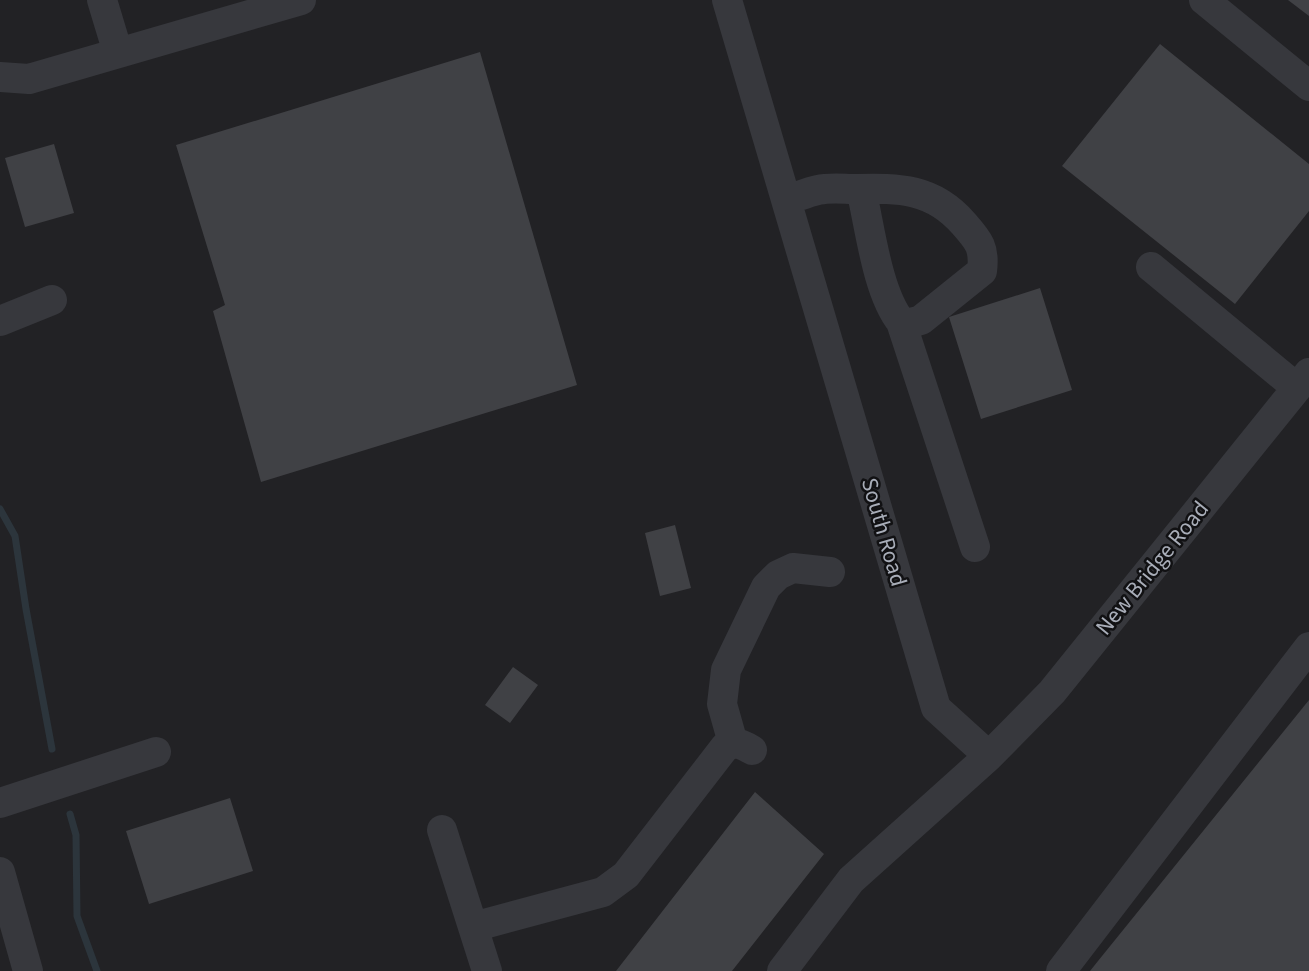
<svg xmlns="http://www.w3.org/2000/svg" width="1309" height="971" viewBox="0 0 1309 971" font-family="'Source Sans 3',sans-serif">
<style>
.built{fill:#222225}
.lines{fill:none;stroke-linecap:round;stroke-linejoin:round}
.stream{stroke:#2c353c;stroke-width:7}
.building{fill:#404145}
.minor{stroke:#37383d;stroke-width:30}
.labels{text-anchor:middle;dominant-baseline:central;stroke-width:5;stroke-linejoin:round;paint-order:stroke}
.street-label{font-size:23px;fill:#a8adb8;stroke:#111113}
</style>
<rect width="100%" height="100%" fill="#161618"/>
<!-- built -->
<path class="built" d="M0,0H1309V971H0Z"/>
<g class="lines">
<!-- stream -->
<path class="stream" d="M0,509L15,536L26,609L52,749
M70,814L76,835L77,916L97,971"/>
</g>
<!-- building -->
<path class="building" d="M1288,0H1309V16Z
M1160,44L1309,164V211L1235,304L1062,166Z
M480,52L577,385L261,482L213,311L225,305L176,145Z
M54,144L74,213L25,227L5,158Z
M1040,288L1072,390L981,419L949,317Z
M675,525L691,588L660,596L645,533Z
M513,667L538,685L510,723L485,705Z
M1309,700V971H1090L1098,961Z
M755,792L824,854L732,971H616Z
M230,798L253,871L149,904L126,831Z"/>
<g class="lines">
<!-- minor -->
<path class="minor" d="M102,0L118,53
M727,0L936,708L989,756
M1204,0L1309,86
M0,77L29,79L301,0
M787,200C797,197 808,192 818,190C830,187 844,189 856,189C899,188 933,188 964,224C979,241 985,248 982,271L921,320L911,323L901,322C877,292 870,227 861,189
M1151,267L1297,388
M0,321L52,300
M901,322L975,547
M733,743L722,704L726,670L766,587L778,575L793,568L830,572
M0,803L156,752
M442,830L487,971
M0,872L28,971
M473,927L603,892L626,875L725,747C736,741 742,744 752,750
M782,971L851,880L989,756L1052,692L1309,373
M1061,971L1309,647"/>
</g>
<g class="labels">
<!-- street labels -->
<g class="street-label">
<text transform="translate(884 532) rotate(74)">South Road</text>
<text transform="translate(1152 568) rotate(-51)">New Bridge Road</text>
</g>
</g>
</svg>
